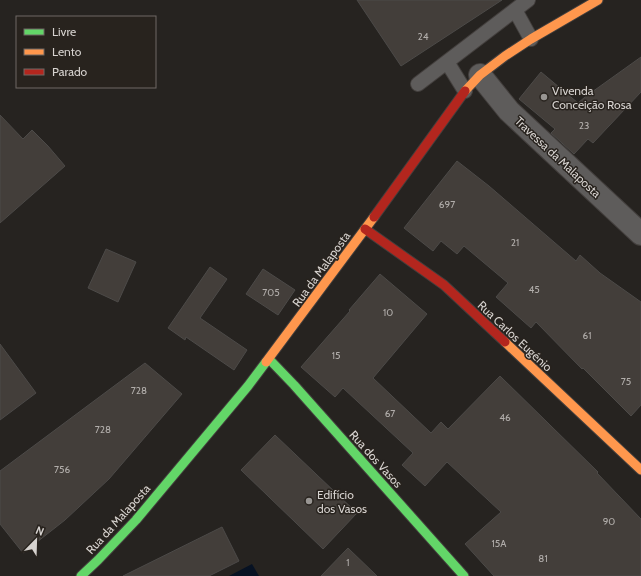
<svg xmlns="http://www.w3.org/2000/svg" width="641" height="576" viewBox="0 0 641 576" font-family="Cabin,sans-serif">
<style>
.water{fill:#071223}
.building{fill:#433e3a;stroke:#4c4a48}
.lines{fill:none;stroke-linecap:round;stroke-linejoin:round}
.lane-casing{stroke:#433f3d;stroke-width:16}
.street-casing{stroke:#433f3d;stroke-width:24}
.fast-casing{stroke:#433f3d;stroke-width:11}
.slow-casing{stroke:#433f3d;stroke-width:11}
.jam-casing{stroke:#433f3d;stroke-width:11}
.lane{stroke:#5e5c5b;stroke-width:14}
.street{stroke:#5e5c5b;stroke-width:22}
.fast{stroke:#63d668;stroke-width:9}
.slow{stroke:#ff974d;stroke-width:9}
.jam{stroke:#b3261e;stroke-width:9}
.poi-dot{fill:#989592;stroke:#28231e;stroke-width:1.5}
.labels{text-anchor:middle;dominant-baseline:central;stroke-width:3;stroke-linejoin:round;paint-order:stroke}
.number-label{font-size:10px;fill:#b1adaa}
.poi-label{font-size:12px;fill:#d6d2cf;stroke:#28231e;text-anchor:start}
.street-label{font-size:12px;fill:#d6d2cf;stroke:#28231e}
</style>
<rect width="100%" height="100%" fill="#262320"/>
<!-- water -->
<path class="water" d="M252,564L259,576H229Z"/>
<!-- building -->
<path class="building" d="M357,0H502L401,66Z
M641,57V92L593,143L588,139L574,154L551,133L555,129L519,99L541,72L578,103L585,97Z
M0,115L23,139L32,130L48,146L65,166L0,223Z
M457,161L489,186L576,261L580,255L600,273L641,302V405L631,416L583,368L582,369L536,322L531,328L496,297L508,283L464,246L457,254L441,241L433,251L404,228Z
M106,249L136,262L118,302L88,288Z
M210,267L227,279L200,318L247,350L234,370L186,337L185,340L168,328Z
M263,269L295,290L278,315L246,294Z
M380,274L427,314L373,378L431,433L441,422L448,429L500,376L598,472L597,473L641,519V576H494L465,544L501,512L447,462L425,486L402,465L413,453L343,388L335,397L301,367L350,311L349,310Z
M0,344L36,393L0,420Z
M145,363L182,394L109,479L65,520L23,553L0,524V471Z
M275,435L357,513L323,549L241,470Z
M222,527L239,561L209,576H123Z
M348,548L377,576H321Z"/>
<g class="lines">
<!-- lane casing -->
<g class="lane-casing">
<path id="lane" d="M515,10L531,39
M447,62L465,91
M418,84L528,0"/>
</g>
<!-- street casing -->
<g class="street-casing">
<path id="street" d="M480,75L509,111L641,234"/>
</g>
<!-- fast casing -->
<g class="fast-casing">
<path id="fast" d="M269,359L294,385L464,576
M81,576L98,560L136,520L248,386L266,362"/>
</g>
<!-- slow casing -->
<g class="slow-casing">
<path id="slow" d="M465,91L480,75L505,56L531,39L598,0
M505,342L641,470
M266,362L374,217"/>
</g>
<!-- jam casing -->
<g class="jam-casing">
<path id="jam" d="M374,217L465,91
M365,229L444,285L505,342"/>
</g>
<!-- lane -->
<use href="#lane" class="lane"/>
<!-- street -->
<use href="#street" class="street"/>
<!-- fast -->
<use href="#fast" class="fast"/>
<!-- slow -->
<use href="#slow" class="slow"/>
<!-- jam -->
<use href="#jam" class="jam"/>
</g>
<!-- markers -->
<g class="poi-dot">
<circle cx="544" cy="97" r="4"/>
<circle cx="309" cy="501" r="4"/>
</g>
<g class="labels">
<!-- number labels -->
<g class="number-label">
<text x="423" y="36">24</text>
<text x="584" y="125">23</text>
<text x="447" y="204">697</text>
<text x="515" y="242">21</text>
<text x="534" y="289">45</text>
<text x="271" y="292">705</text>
<text x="388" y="312">10</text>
<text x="587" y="335">61</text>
<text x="336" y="355">15</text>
<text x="626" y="381">75</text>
<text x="139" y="390">728</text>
<text x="390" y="413">67</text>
<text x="505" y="417">46</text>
<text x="103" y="429">728</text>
<text x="62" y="469">756</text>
<text x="609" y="521">90</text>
<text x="499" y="543">15A</text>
<text x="543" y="558">81</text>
<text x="348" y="562">1</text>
</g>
<!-- poi labels -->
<g class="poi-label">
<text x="552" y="90">Vivenda<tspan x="552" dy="14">Conceição Rosa</tspan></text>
<text x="317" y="494">Edifício<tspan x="317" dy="14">dos Vasos</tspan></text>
</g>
<!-- street labels -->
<g class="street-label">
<text transform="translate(558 157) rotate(43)">Travessa da Malaposta</text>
<text transform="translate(321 269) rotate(-54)">Rua da Malaposta</text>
<text transform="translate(515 336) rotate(43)">Rua Carlos Eugénio</text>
<text transform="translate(376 459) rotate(48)">Rua dos Vasos</text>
<text transform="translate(118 519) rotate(-48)">Rua da Malaposta</text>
</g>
</g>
<!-- legend -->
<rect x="16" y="16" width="140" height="72" fill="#28231e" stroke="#6e6965"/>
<rect x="24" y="29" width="20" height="6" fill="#63d668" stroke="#6e6965"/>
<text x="52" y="36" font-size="12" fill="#d6d2cf">Livre</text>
<rect x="24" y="49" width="20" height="6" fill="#ff974d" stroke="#6e6965"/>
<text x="52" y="56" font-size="12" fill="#d6d2cf">Lento</text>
<rect x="24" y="69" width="20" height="6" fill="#b3261e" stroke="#6e6965"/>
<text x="52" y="76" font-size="12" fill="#d6d2cf">Parado</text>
<!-- north arrow -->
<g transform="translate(36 540) rotate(23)" stroke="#28231e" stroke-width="3" paint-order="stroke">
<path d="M0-3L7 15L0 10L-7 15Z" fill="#d6d2cf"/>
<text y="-6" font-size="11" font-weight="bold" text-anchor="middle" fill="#d6d2cf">N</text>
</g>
</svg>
